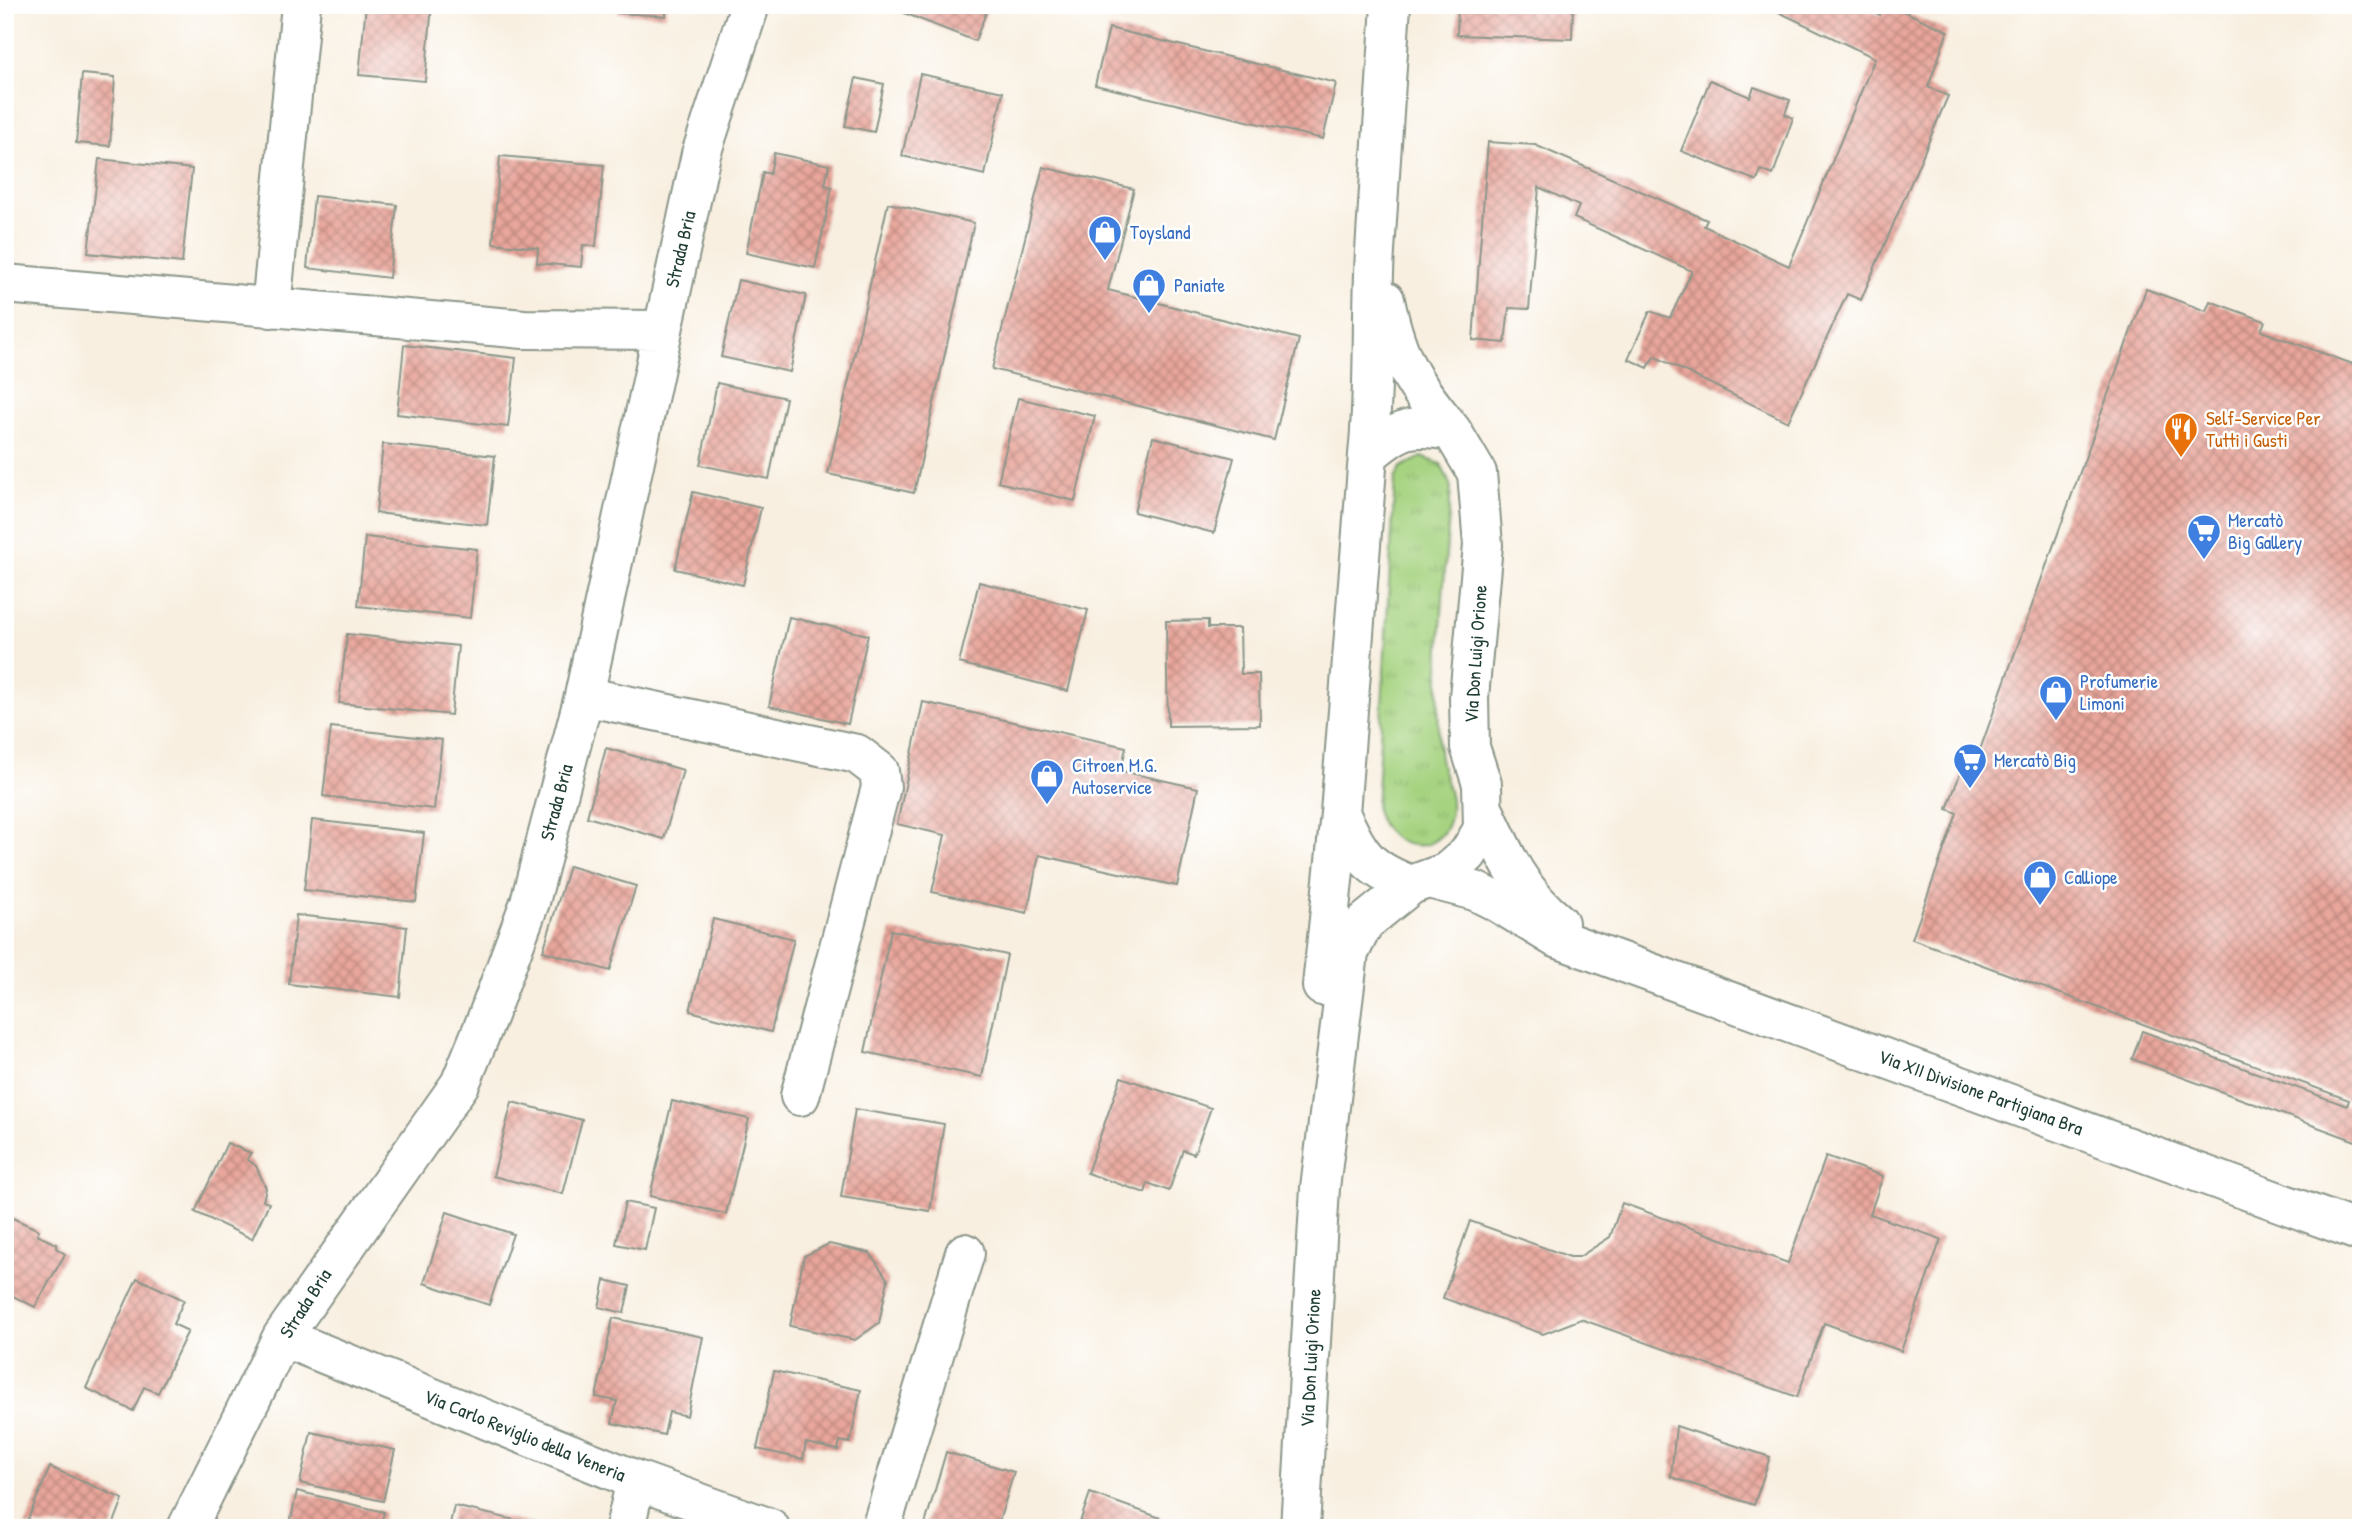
<svg xmlns="http://www.w3.org/2000/svg" width="2366" height="1533" viewBox="0 0 2366 1533" font-family="'Patrick Hand',sans-serif">
<style>
.grass{fill:url(#grass-tufts);stroke:#62885a;stroke-width:2}
.building{fill:url(#building-cross-hatch)}
.lines{fill:none;stroke-linecap:round;stroke-linejoin:round}
.minor-casing{stroke:#8c968a;stroke-width:42}
.major-casing{stroke:#8c968a;stroke-width:42}
.minor{stroke:#fff;stroke-width:38}
.major{stroke:#fff;stroke-width:38}
.labels{text-anchor:middle;dominant-baseline:central;stroke-width:5;stroke-linejoin:round;paint-order:stroke}
.shop-label{font-size:19px;fill:#366cbe;stroke:#fff;text-anchor:start}
.street-label{font-size:19px;fill:#1f3d34;stroke:#fff}
.food-label{font-size:19px;fill:#c56008;stroke:#fff;text-anchor:start}
</style>
<defs>
<pattern id="grass-tufts" width="24" height="20" patternUnits="userSpaceOnUse" patternTransform="scale(1.75)"><rect width="24" height="20" fill="#a6d380"/><path d="M3 7l-1-3M5 7V3M7 7l1-3M15 17l-1-3M17 17v-4M19 17l1-3" fill="none" stroke="#8eb66f"/></pattern>
<pattern id="building-cross-hatch" width="8" height="8" patternUnits="userSpaceOnUse" patternTransform="scale(1.75)"><rect width="8" height="8" fill="#e9a69b"/><path d="M0 0l8 8M0 8l8-8" fill="none" stroke="#bc887f"/></pattern>
</defs>
<rect width="100%" height="100%" fill="#fff"/>
<filter id="ink" filterUnits="userSpaceOnUse"><feTurbulence type="fractalNoise" baseFrequency=".0143" numOctaves="2"/><feDisplacementMap in="SourceGraphic" scale="14" xChannelSelector="R" yChannelSelector="G"/><feConvolveMatrix kernelMatrix="1 2 1 2 8 2 1 2 1" color-interpolation-filters="sRGB"/></filter>
<filter id="wash" filterUnits="userSpaceOnUse"><feTurbulence type="fractalNoise" baseFrequency=".00686" numOctaves="4" result="noise"/><feDisplacementMap in="SourceGraphic" scale="28" xChannelSelector="R" yChannelSelector="G"/><feGaussianBlur stdDeviation="1.57" result="paint"/><feColorMatrix in="noise" values="0 0 0 0 0 0 0 0 0 0 0 0 0 0 0 0 0 1.4 0 .05"/><feComposite in="paint" operator="in"/></filter>
<g filter="url(#wash)">
<rect width="100%" height="100%" fill="#f8efe0"/>
<!-- grass -->
<path class="grass" d="M1422,457L1441,464L1451,487C1445,574 1436,662 1439,749C1439,772 1456,794 1450,817C1441,858 1388,854 1376,810L1395,479L1401,467Z"/>
<g id="blocks">
<!-- building -->
<path class="building" d="M366,5H432L425,81L359,75Z
M619,5H666V16L618,13Z
M884,5H989L975,41Z
M1458,5H1573L1572,39L1457,35Z
M1764,5H1857L1880,15L1884,5H1890L1948,31L1928,87L1948,96L1861,300L1847,294L1788,422L1654,356L1648,368L1628,359L1650,311L1670,318L1692,271L1574,218L1579,206L1539,187L1529,309L1509,308L1505,343L1473,340L1488,142L1535,145L1707,220L1704,226L1789,266L1875,58Z
M1109,28L1336,83L1323,139L1095,85Z
M82,74L115,77L110,146L76,143Z
M920,74L1003,92L985,175L902,156Z
M856,78L884,84L874,132L845,126Z
M1710,80L1750,97L1754,87L1790,100L1785,114L1793,118L1773,175L1761,170L1757,181L1681,151Z
M774,153L829,165L825,185L832,187L815,268L746,253L763,172L770,174Z
M500,156L604,165L596,246L583,245L581,267L537,263L538,248L493,243Z
M99,159L192,169L182,263L88,253Z
M1043,167L1134,189L1108,290L1299,339L1274,440L992,369Z
M314,196L397,205L389,278L307,268Z
M888,203L974,223L914,493L828,474Z
M738,280L806,295L790,372L721,357Z
M2146,289L2206,311L2210,301L2265,321L2261,331L2361,367V1143L2132,1059L2142,1031L2347,1106L2349,1100L1912,939L1957,813L1947,809L1967,755L1977,758Z
M404,345L516,358L508,427L397,414Z
M717,383L786,398L769,479L700,465Z
M1018,398L1095,416L1075,501L998,482Z
M1153,437L1234,458L1214,533L1134,512Z
M383,444L495,456L487,525L376,513Z
M693,492L761,508L743,585L675,569Z
M365,537L477,549L470,618L358,606Z
M979,582L1088,610L1068,691L959,663Z
M789,617L868,635L848,724L769,706Z
M1208,620V628H1240L1241,674H1259L1260,725L1168,726L1166,621Z
M347,634L458,646L451,715L339,703Z
M923,702L1126,747L1121,771L1198,788L1177,886L1039,855L1027,913L932,892L945,835L897,824Z
M331,727L442,740L434,809L323,796Z
M606,748L683,770L664,839L587,817Z
M312,820L424,833L416,902L304,890Z
M569,866L636,886L610,971L543,951Z
M296,915L407,927L400,997L289,984Z
M713,919L794,939L771,1032L690,1011Z
M891,930L1007,955L982,1077L865,1052Z
M1121,1077L1211,1108L1194,1154L1183,1150L1169,1191L1148,1183L1145,1193L1087,1173Z
M672,1101L749,1119L726,1214L650,1196Z
M512,1102L582,1120L563,1194L493,1176Z
M855,1109L944,1124L930,1211L841,1197Z
M227,1143L251,1153L247,1159L256,1166L266,1188L263,1201L269,1203L252,1239L195,1212Z
M1826,1156L1883,1176L1870,1214L1941,1239L1901,1351L1824,1323L1797,1397L1581,1319L1543,1334L1443,1298L1470,1221L1570,1257H1579L1610,1237L1622,1203L1788,1263Z
M625,1202L654,1208L645,1250L616,1244Z
M447,1212L513,1234L489,1305L424,1283Z
M6,1215L39,1230L37,1235L56,1244V1248L65,1254L35,1307L11,1295L5,1298Z
M829,1244L870,1253L888,1280L879,1323L855,1340L790,1326L804,1256Z
M137,1278L184,1300L173,1324L188,1331L158,1393L144,1387L133,1411L86,1388Z
M605,1280L630,1286L624,1313L599,1307Z
M613,1318L703,1337L687,1416L669,1412L664,1435L612,1423L617,1401L596,1397Z
M774,1371L861,1390L850,1443L840,1441L838,1450L806,1443L803,1459L757,1449Z
M1676,1426L1770,1457L1754,1505L1671,1477Z
M311,1432L395,1450L383,1501L300,1483Z
M946,1452L1014,1472L997,1528H924Z
M50,1467L123,1499L112,1528L25,1526Z
M297,1491L384,1512L380,1528H289Z
M1090,1493L1161,1518L1157,1528H1078Z
M454,1506L545,1527V1528H449Z"/>
</g>
</g>
<g filter="url(#ink)">
<use href="#blocks" fill-opacity="0" stroke="#8c968a" stroke-width="2"/>
<g class="lines">
<!-- minor casing -->
<g class="minor-casing">
<path id="minor" d="M5,284L524,329L662,330
M271,308L301,5
M584,696L857,754L879,771L881,787L800,1096
M1483,808C1503,852 1520,892 1559,923
M1429,879L1475,891L1497,902L1556,938L2361,1232
M282,1337L636,1480L770,1528
M187,1528L282,1337L460,1084L487,1018L530,902L584,696L701,154L750,5
M625,1528L636,1480
M881,1528L965,1253"/>
</g>
<!-- major casing -->
<g class="major-casing">
<path id="major" d="M1385,300C1398,363 1413,383 1452,431
M1368,455C1401,427 1410,424 1452,431L1477,473L1483,545L1469,697L1470,747L1482,784L1483,829L1468,854L1447,872L1411,885C1365,868 1360,854 1340,813L1368,455C1375,387 1371,319 1375,251C1380,169 1386,87 1391,5
M1322,986L1340,813
M1300,1528L1320,1188L1349,953L1364,923L1411,885"/>
</g>
<!-- minor -->
<use href="#minor" class="minor"/>
<!-- major -->
<use href="#major" class="major"/>
</g>
</g>
<!-- icons -->
<defs>
<g id="shop-pin" transform="scale(1.75)"><path d="M0 17L-7.5 6A9.5 9.5 0 1 1 7.5 6Z" fill="#3f7fe0" stroke="#fff"/><path d="M-5-2.5h2.3a2.7 3.5 0 0 1 5.4 0H5L5.5 6h-11ZM-1.5-2.5h3a1.5 2.3 0 0 0-3 0Z" fill="#fff"/></g>
<g id="restaurant-pin" transform="scale(1.75)"><path d="M0 17L-7.5 6A9.5 9.5 0 1 1 7.5 6Z" fill="#e8710a" stroke="#fff"/><path d="M-5-6h1v4h1v-4h1v4h1v-4h1v5L-1.5 .5V6h-2V.5L-5-1ZM5-6V6H3V1.5H1.5Q1.5-4 5-6Z" fill="#fff"/></g>
<g id="supermarket-pin" transform="scale(1.75)"><path d="M0 17L-7.5 6A9.5 9.5 0 1 1 7.5 6Z" fill="#3f7fe0" stroke="#fff"/><path d="M-6-5.5h2.5l.6 2H6L4.5 2H-2.5L-4.4-4H-6ZM-1.5 3.2a1.3 1.3 0 1 0 .1 0ZM3 3.2a1.3 1.3 0 1 0 .1 0Z" fill="#fff"/></g>
</defs>
<g fill-rule="evenodd">
<use href="#shop-pin" x="1105" y="232"/>
<use href="#shop-pin" x="1149" y="285"/>
<use href="#restaurant-pin" x="2181" y="429"/>
<use href="#supermarket-pin" x="2204" y="531"/>
<use href="#shop-pin" x="2056" y="692"/>
<use href="#supermarket-pin" x="1970" y="760"/>
<use href="#shop-pin" x="1047" y="776"/>
<use href="#shop-pin" x="2040" y="877"/>
</g>
<g class="labels">
<!-- shop labels -->
<g class="shop-label">
<text x="1130" y="232">Toysland</text>
<text x="1174" y="285">Paniate</text>
<text x="2228" y="520">Mercatò<tspan x="2228" dy="22">Big Gallery</tspan></text>
<text x="2080" y="681">Profumerie<tspan x="2080" dy="22">Limoni</tspan></text>
<text x="1994" y="760">Mercatò Big</text>
<text x="1072" y="765">Citroen M.G.<tspan x="1072" dy="22">Autoservice</tspan></text>
<text x="2064" y="877">Calliope</text>
</g>
<!-- street labels -->
<g class="street-label">
<text transform="translate(680 249) rotate(-77)">Strada Bria</text>
<text transform="translate(1475 654) rotate(-86)">Via Don Luigi Orione</text>
<text transform="translate(556 802) rotate(-75)">Strada Bria</text>
<text transform="translate(1981 1092) rotate(20)">Via XII Divisione Partigiana Bra</text>
<text transform="translate(305 1303) rotate(-57)">Strada Bria</text>
<text transform="translate(1310 1358) rotate(-87)">Via Don Luigi Orione</text>
<text transform="translate(525 1435) rotate(22)">Via Carlo Reviglio della Veneria</text>
</g>
<!-- food labels -->
<g class="food-label">
<text x="2206" y="418">Self-Service Per<tspan x="2206" dy="22">Tutti i Gusti</tspan></text>
</g>
</g>
<!-- margin -->
<rect width="2366" height="1533" fill="none" stroke="#fff" stroke-width="28"/>
</svg>
